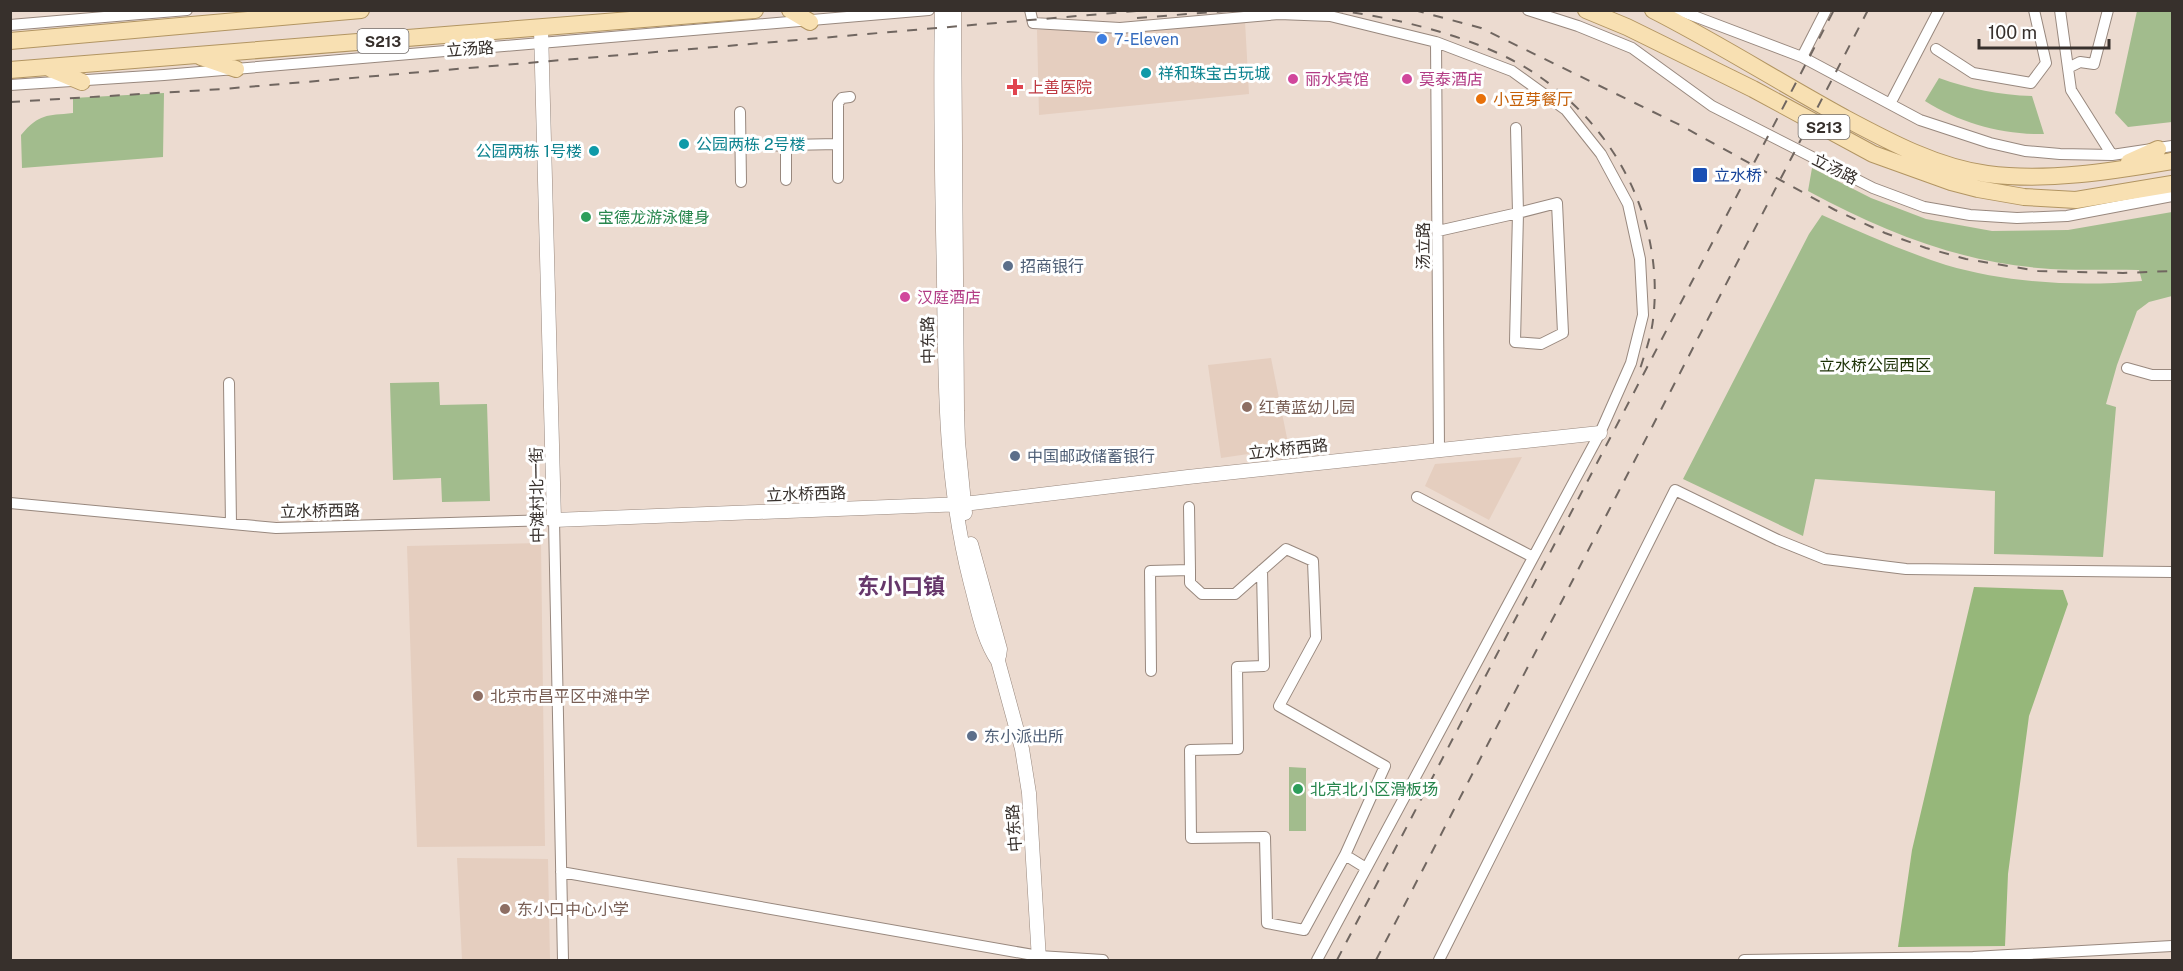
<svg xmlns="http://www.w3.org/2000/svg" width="2183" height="971" viewBox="0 0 2183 971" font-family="'Public Sans','Noto Sans SC',sans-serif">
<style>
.built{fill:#e5cebf}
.green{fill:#a2bc8d}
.forest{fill:#96b77a}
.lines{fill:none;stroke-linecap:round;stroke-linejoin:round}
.minor-casing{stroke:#98887e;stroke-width:12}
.tertiary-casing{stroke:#98887e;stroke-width:15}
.primary-casing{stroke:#b29562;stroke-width:18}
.minor{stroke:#fff;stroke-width:10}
.tertiary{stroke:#fff;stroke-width:14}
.primary{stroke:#f8e0b2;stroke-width:16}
.rail{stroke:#706660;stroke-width:2;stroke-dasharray:10 10;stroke-linecap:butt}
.shop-dot{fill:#3f7fe0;stroke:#fff;stroke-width:2}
.culture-dot{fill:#0f9aa8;stroke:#fff;stroke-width:2}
.hotel-dot{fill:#d1479c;stroke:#fff;stroke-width:2}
.health-dot{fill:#e0444e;stroke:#fff;stroke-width:2}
.food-dot{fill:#e8710a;stroke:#fff;stroke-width:2}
.transit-dot{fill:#1a4fb4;stroke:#fff;stroke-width:2}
.leisure-dot{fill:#2e9e5b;stroke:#fff;stroke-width:2}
.service-dot{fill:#5c6f8a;stroke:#fff;stroke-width:2}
.education-dot{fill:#8d6e63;stroke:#fff;stroke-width:2}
.labels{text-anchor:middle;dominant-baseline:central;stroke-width:6;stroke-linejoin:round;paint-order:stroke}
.shield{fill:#fff;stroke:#736e6b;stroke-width:1.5}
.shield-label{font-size:15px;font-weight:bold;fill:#37302c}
.shop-label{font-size:16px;fill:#366cbe;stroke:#fff;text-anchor:start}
.street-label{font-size:16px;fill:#37302c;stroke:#fff}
.culture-label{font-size:16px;fill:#0d838f;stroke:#fff;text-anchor:start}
.hotel-label{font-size:16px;fill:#b23c85;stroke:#fff;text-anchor:start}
.health-label{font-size:16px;fill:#be3a42;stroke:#fff;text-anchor:start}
.food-label{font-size:16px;fill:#c56008;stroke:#fff;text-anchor:start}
.transit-label{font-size:16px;fill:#164399;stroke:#fff;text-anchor:start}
.leisure-label{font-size:16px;fill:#27864d;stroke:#fff;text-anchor:start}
.service-label{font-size:16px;fill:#4e5e75;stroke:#fff;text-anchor:start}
.park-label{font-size:16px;fill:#1b3004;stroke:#fff}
.education-label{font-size:16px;fill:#785e54;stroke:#fff;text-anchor:start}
.district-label{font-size:22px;font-weight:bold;fill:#66376b;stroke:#fff}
</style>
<rect width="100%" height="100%" fill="#ecdbd0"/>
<!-- built -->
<path class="built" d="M1245,21L1249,94L1039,115L1037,30Z
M1271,358L1289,448L1221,458L1208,365Z
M1522,457L1489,520L1425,486L1435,464Z
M541,543L545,846L417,847L407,546Z
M457,858L548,859L550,960H457H462Z"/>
<!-- green -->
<path class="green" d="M2137,11H2172V122L2128,127L2115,113Z
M1939,78C1970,89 1999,95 2032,96L2044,134C2003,135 1960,123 1925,101Z
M164,93L163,157L22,168L21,135C40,113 46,116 73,113V98Z
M1812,168L1871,198L1926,219L1992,231L2068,230L2172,212V296L2149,302L2137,311L2117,365L2106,404L2116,407L2103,557L1994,554L1995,491L1815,479L1803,536L1683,479L1809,234L1822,215C1862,233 1903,251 1946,265C2007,283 2078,287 2142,281L2139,270C2105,269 2071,271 2038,268C1953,260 1883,231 1808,191Z
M439,382L440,405L487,404L490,501L442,502L441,478L393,480L390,383Z
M1289,767L1306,768V831H1289Z"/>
<!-- forest -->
<path class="forest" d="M1974,587L2063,590L2068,604L2029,716L2008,874L2005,946L1898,947L1912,850Z"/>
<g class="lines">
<!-- minor casing -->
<g class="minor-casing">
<path id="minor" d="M1030,10L1033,23L1120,28L1279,14L1330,16L1436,42L1512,71L1566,110L1601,154L1628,204L1640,259L1643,315L1631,363L1600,433L1317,960
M1528,10L1578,26L1632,48L1712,106L1873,188L1924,207L1970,215L2017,218L2067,216L2172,196
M1674,10L1686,13L1802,57L1920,120L1990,143L2025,151L2060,154L2112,155L2172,146
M2060,10L2071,90L2112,155
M10,25L187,10
M1436,42L1439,450
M1936,49L1973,73L2031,83L2046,63L2034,10
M1802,57L1826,10
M2068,68L2080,62L2094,64L2108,10
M10,85L164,75L929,10
M1890,104L1939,10
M740,112L741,182
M786,145V180
M740,146L838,144
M838,178V103L842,98L850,97
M1557,203L1563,333L1541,344L1515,342L1518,213Z
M1438,231L1518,213L1516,128
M2127,368L2152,375H2172
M229,383L231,524
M1417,497L1533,557
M10,503L276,528L554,520L563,960
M1190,570V583L1202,594H1235L1286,549L1313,561L1316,638L1279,706L1385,766L1345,855L1366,868
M1262,570L1264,666L1237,667L1238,749L1190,750L1191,838L1265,837L1267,923L1304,930L1345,855
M1151,671L1150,571L1190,570L1189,507
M561,872L1039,956L1103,960
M1439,960L1675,490L1778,540L1825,559L1906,569L2172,572
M1744,960L1973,957L2172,946"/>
</g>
<!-- tertiary casing -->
<g class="tertiary-casing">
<path id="tertiary" d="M942,10C940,100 942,189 944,278C945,383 945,483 971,584C978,610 983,639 998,661L1022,749L1029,793L1039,960
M954,10L957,411L958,442L965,513
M541,29L554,520L964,504L1188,477L1600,433
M971,544L1000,649L999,656"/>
</g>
<!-- primary casing -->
<g class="primary-casing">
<path id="primary" d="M790,10L810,22
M1586,10L1627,27L1753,89L1873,154L1951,182L1978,189L2024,197L2076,200L2172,184
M1653,10C1718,43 1779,82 1843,117C1888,141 1936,167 1987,174C2048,182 2112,171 2172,161
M10,41L361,10
M201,57L236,69
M51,69L82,82
M10,70L755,10
M2129,162L2158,149"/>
</g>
<!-- minor -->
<use href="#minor" class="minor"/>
<!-- tertiary -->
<use href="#tertiary" class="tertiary"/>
<!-- primary -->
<use href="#primary" class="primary"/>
<!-- rail -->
<path class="rail" d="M1333,10C1389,16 1462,34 1512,60C1607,110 1666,213 1653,320C1651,337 1645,353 1640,369
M1414,10L1481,28L1680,125L1835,210L1885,233L1926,248L1966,259L2038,271L2123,273L2172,271
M1137,18L1239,10
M10,102L223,89L1148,10
M1337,960L1834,10
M1376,960L1868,10"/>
</g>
<!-- markers -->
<circle class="shop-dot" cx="1102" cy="39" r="6"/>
<g class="culture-dot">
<circle cx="1146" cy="73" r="6"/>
<circle cx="684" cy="144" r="6"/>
<circle cx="594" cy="151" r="6"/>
</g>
<g class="hotel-dot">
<circle cx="1293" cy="79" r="6"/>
<circle cx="1407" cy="79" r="6"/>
<circle cx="905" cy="297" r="6"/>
</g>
<path class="health-dot" d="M1012 78h6v6h6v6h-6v6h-6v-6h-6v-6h6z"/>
<circle class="food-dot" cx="1481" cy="99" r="6"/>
<rect class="transit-dot" x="1692" y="167" width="16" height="16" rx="3"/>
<g class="leisure-dot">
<circle cx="586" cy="217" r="6"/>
<circle cx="1298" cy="789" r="6"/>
</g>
<g class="service-dot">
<circle cx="1008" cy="266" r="6"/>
<circle cx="1015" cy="456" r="6"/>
<circle cx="972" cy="736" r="6"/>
</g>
<g class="education-dot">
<circle cx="1247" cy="407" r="6"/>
<circle cx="478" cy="696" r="6"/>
<circle cx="505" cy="909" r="6"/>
</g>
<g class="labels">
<!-- shield labels -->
<g class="shield">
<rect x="357.5" y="29" width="51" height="24" rx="4.5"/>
<rect x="1798.5" y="115" width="51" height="24" rx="4.5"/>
</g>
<g class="shield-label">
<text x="383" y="41">S213</text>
<text x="1824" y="127">S213</text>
</g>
<!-- shop labels -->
<g class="shop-label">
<text x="1114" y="39">7-Eleven</text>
</g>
<!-- street labels -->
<g class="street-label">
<text transform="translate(470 49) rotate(-4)">立汤路</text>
<text transform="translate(1835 169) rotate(27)">立汤路</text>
<text transform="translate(1423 246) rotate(-90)">汤立路</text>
<text transform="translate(928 340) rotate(-91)">中东路</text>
<text transform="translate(1288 449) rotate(-6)">立水桥西路</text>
<text transform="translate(806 494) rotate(-2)">立水桥西路</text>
<text transform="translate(537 495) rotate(-91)">中滩村北一街</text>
<text transform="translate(320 511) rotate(-1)">立水桥西路</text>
<text transform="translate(1014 828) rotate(-94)">中东路</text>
</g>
<!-- culture labels -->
<g class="culture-label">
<text x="1158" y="73">祥和珠宝古玩城</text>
<text x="696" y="144">公园两栋 2号楼</text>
<text x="582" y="151" text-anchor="end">公园两栋 1号楼</text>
</g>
<!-- hotel labels -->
<g class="hotel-label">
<text x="1305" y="79">丽水宾馆</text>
<text x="1419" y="79">莫泰酒店</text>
<text x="917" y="297">汉庭酒店</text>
</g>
<!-- health labels -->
<g class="health-label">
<text x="1028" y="87">上善医院</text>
</g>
<!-- food labels -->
<g class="food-label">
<text x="1493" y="99">小豆芽餐厅</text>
</g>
<!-- transit labels -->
<g class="transit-label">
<text x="1714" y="175">立水桥</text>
</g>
<!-- leisure labels -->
<g class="leisure-label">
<text x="598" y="217">宝德龙游泳健身</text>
<text x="1310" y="789">北京北小区滑板场</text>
</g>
<!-- service labels -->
<g class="service-label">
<text x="1020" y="266">招商银行</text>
<text x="1027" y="456">中国邮政储蓄银行</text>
<text x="984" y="736">东小派出所</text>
</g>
<!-- park labels -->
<g class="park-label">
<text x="1875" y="365">立水桥公园西区</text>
</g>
<!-- education labels -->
<g class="education-label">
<text x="1259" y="407">红黄蓝幼儿园</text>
<text x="490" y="696">北京市昌平区中滩中学</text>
<text x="517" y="909">东小口中心小学</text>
</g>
<!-- district labels -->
<g class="district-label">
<text x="901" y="586">东小口镇</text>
</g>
</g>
<!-- border -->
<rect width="2183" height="971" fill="none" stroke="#37302c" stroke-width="24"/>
<!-- scale -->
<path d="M1979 39v9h130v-9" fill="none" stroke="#37302c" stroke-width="3"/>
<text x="1988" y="39" font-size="18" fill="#37302c" stroke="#ffffff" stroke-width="4.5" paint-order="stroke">100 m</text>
</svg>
